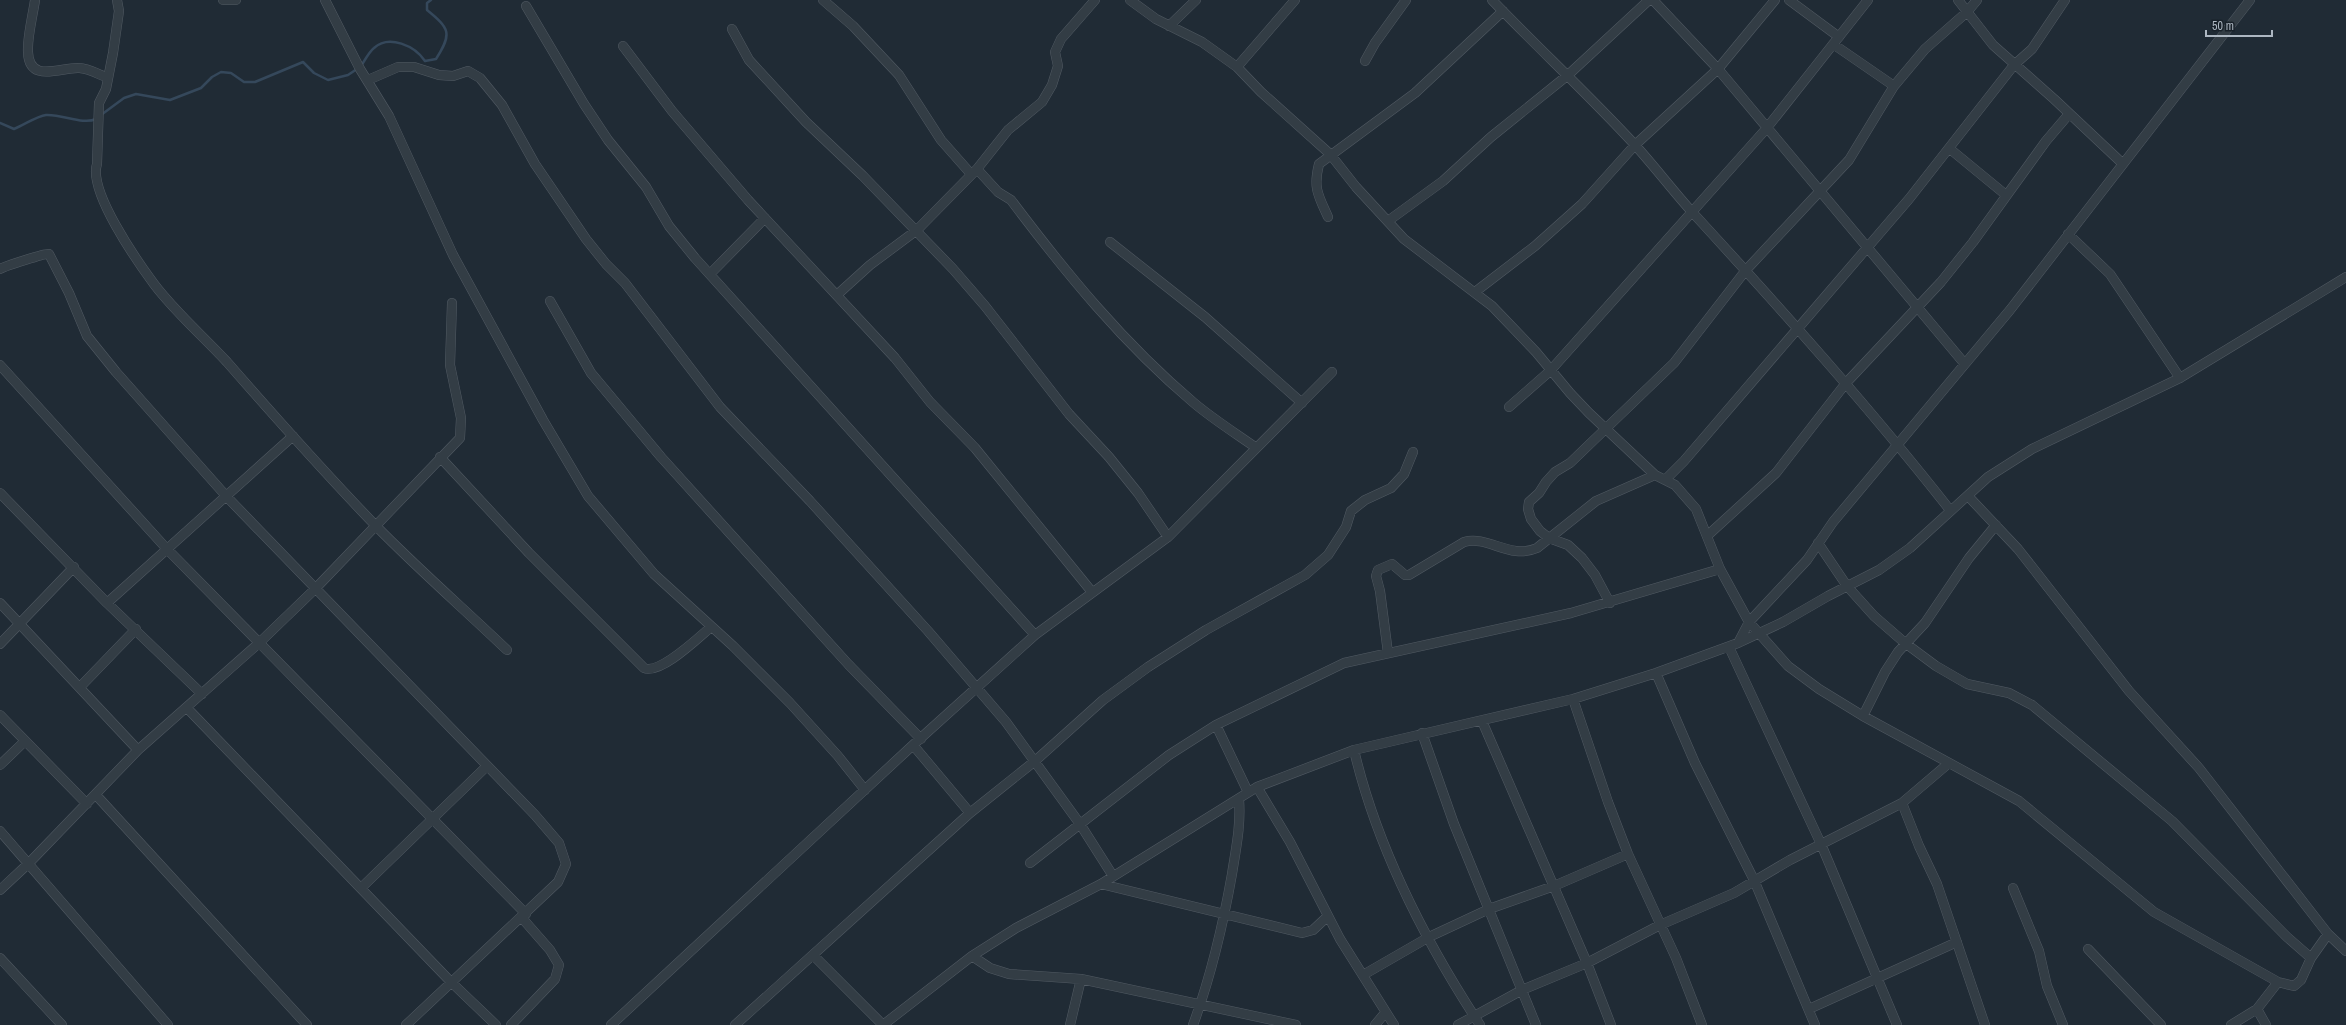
<svg xmlns="http://www.w3.org/2000/svg" width="2346" height="1025" viewBox="0 0 2346 1025" font-family="'Archivo Narrow',sans-serif">
<style>
.lines{fill:none;stroke-linecap:round;stroke-linejoin:round}
.stream{stroke:#35485b;stroke-width:2.5}
.street-casing{stroke:#515a63;stroke-width:10}
.street{stroke:#333d45;stroke-width:9}
</style>
<rect width="100%" height="100%" fill="#202b35"/>
<g class="lines">
<!-- stream -->
<path class="stream" d="M361,66C365,60 369,52 374,48C389,34 415,46 425,61L436,59C453,33 449,28 427,10V3L431,0
M101,115L124,98L136,94L170,100L201,88L212,77L221,72L231,73L244,82H255L303,62L314,73L328,80L348,75L357,69
M0,123L14,129C24,125 37,116 46,115C62,114 83,125 96,119"/>
<!-- street casing -->
<g class="street-casing">
<path id="street" d="M35,0C33,15 27,37 28,52C29,84 61,67 79,68C88,68 100,75 108,78
M117,0L119,11L113,53L106,89L99,103L97,164C88,191 137,261 154,284C175,312 203,336 227,362C275,417 324,472 375,525C417,568 463,608 507,650
M223,0H236
M325,0L360,69L389,116L453,255L543,420L588,496L654,574L733,646L790,703L838,756L865,790
M823,0L853,26L899,75L941,140L971,174
M1130,0L1156,19L1202,42L1237,67L1261,92L1330,154L1356,187L1404,239L1492,306L1536,352L1570,393L1589,413L1655,475L1675,485L1696,509L1720,569L1749,622L1788,666L1819,689L1863,716L2019,801L2154,912L2278,982L2294,986L2301,980L2311,958L2287,937L2172,821L2032,705L2009,693L1967,684L1936,666L1905,643L1874,616L1847,586L1818,543
M1492,0C1539,49 1589,95 1635,145C1655,167 1673,191 1693,213C1782,310 1869,407 1950,510
M1653,0L1718,69L1964,363
M1789,0L1839,37
M1958,0L1993,45L2054,99L2122,163
M526,6L584,104L608,140L646,187L669,226L695,258L1035,635
M1169,26L1196,0
M732,29L749,60L806,122L863,176L953,269L985,306L1069,414L1109,457L1138,493L1168,537
M1833,44L1894,86
M623,46L672,111L748,200L895,358L930,402L975,448L1092,592
M1365,61L1375,43L1406,0
M1237,67L1295,0
M368,80L398,67H414L439,75L453,76L468,71L480,78L502,105L535,164L586,239L606,264L625,283L720,407L810,501L928,631L1006,722L1080,824L1113,876
M1950,149L2006,195
M977,169L998,192L1011,200C1066,273 1123,343 1194,403C1213,419 1235,433 1255,447
M1328,217C1318,195 1313,188 1319,164L1415,93L1503,11
M1388,221L1443,181L1491,137L1568,75L1649,0
M2068,234L2110,274L2180,378
M1110,242L1205,317L1302,403
M0,269C5,266 46,253 49,254L69,293L87,336L116,372L227,497L535,815L559,843L566,864L558,882L406,1025
M710,274L765,218
M1475,292L1535,246L1582,204L1635,145L1718,69L1775,0
M838,294L870,265L917,230L977,169L1008,130L1042,102L1052,85L1058,66L1055,52L1061,39L1095,0
M550,301L591,373L661,457L848,664L921,739
M0,365L166,548L526,914
M1509,407L1550,371L1766,129L1868,0
M440,457L529,553L644,668C660,675 698,638 711,627
M1665,480L1684,461L1909,199L2014,65L2032,49L2065,0
M0,493L107,603L202,694
M1968,496L2018,549L2129,691L2199,768L2328,934L2346,951
M1707,536L1776,473L1846,383L1941,282L1973,242L2046,141L2069,114
M0,603L138,750
M107,603L293,436
M1610,603L1595,575L1582,558L1568,545L1549,538L1540,531L1531,519L1528,509L1529,502L1539,493L1546,482L1555,472L1570,463L1674,363L1746,270L1849,160L1894,86L1925,49L1967,12L1977,0
M1738,643L1749,622L1807,560L1833,522L2010,310L2250,0
M0,644L74,567
M1729,647L1821,844L1897,1025
M1388,653L1380,591L1376,576L1378,570L1392,564L1405,575H1409L1464,542C1488,535 1510,560 1537,548L1596,501L1655,475
M1656,673L1695,763L1754,880L1815,1025
M80,687L136,629
M1573,699L1608,802L1628,854L1676,958L1702,1025
M187,708L451,982L496,1025
M0,715L87,804
M1863,716L1885,672L1898,652L1925,623L1969,558L1996,525
M1482,721L1587,963L1611,1025
M1216,725L1248,792
M1422,733L1454,824L1536,1025
M913,745L970,813
M1354,750C1377,848 1425,941 1480,1025
M1949,763L1902,803L1919,846L1937,884L1985,1025
M0,765L25,741
M1257,787L1290,842L1340,939L1394,1025
M96,795L307,1025
M0,831L168,1025
M1030,863L1169,755L1216,725L1344,663L1571,613L1720,569
M1101,884L1302,933L1313,930L1328,916
M361,888L487,766
M2013,888L2039,951L2047,986L2063,1025
M0,890L29,863L138,750L259,643L314,590L460,438L461,418L450,365L452,303
M2088,949L2161,1025
M814,956L883,1025
M972,956L990,968L1009,974L1081,979L1296,1025
M0,958L62,1025
M2311,958L2328,934
M1363,975L1429,937L1489,909L1554,886L1628,854
M1809,1009L1957,942
M2257,1009L2278,982
M511,1025L555,979L559,965L550,950L522,918
M611,1025L913,745L1035,635L1168,537L1332,372
M735,1025L970,813L1035,761L1103,700L1148,667L1206,630L1305,575L1328,555L1346,527L1351,511L1365,500L1391,488L1404,474L1413,452
M883,1025L972,956L1016,928L1101,884L1257,787L1354,750L1573,699L1656,673L1738,643L1783,622L1828,596L1879,570L1910,548L1988,477L2032,449L2180,378L2346,277
M1070,1025L1081,979
M1193,1025C1211,976 1223,925 1232,874C1236,848 1241,826 1239,799
M1375,1025L1385,1013
M1458,1025L1522,990L1587,963L1660,925L1734,893L1790,860L1902,803
M2231,1025L2257,1009L2266,1025"/>
</g>
<!-- street -->
<use href="#street" class="street"/>
</g>
<!-- scale -->
<path d="M2206 30v6h66v-6" fill="none" stroke="#adb7c2" stroke-width="2"/>
<text x="2212" y="30" font-size="12" fill="#adb7c2" stroke="#19222a" stroke-width="3" paint-order="stroke">50 m</text>
</svg>
